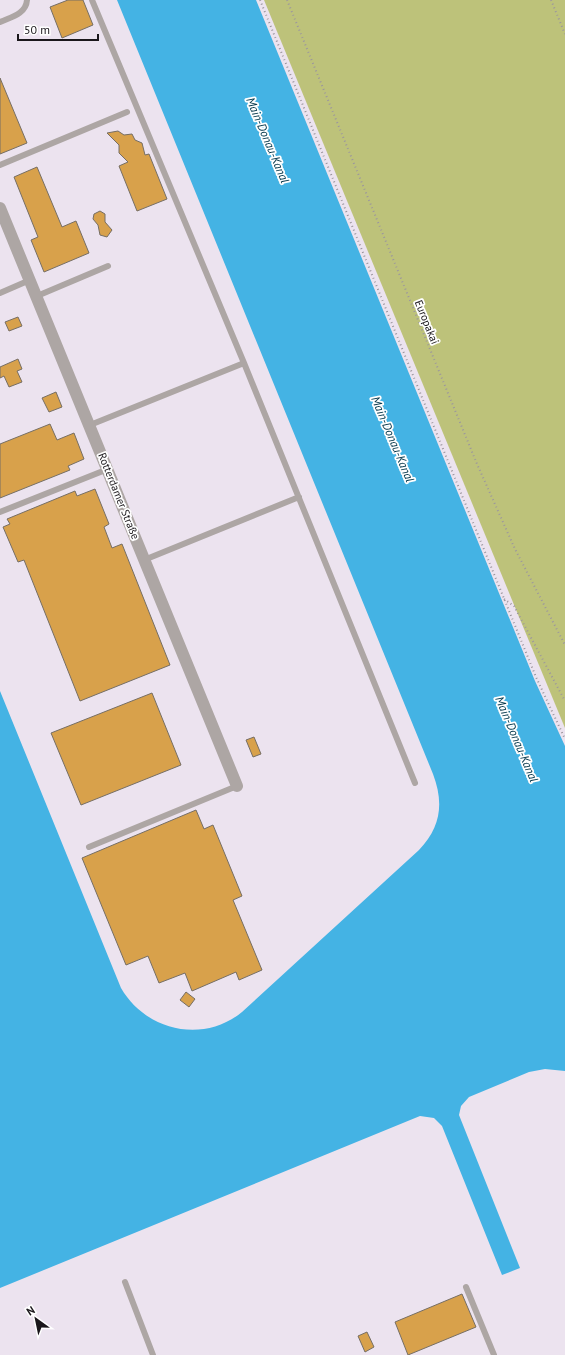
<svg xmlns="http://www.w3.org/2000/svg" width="565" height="1355" viewBox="0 0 565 1355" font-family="'PT Sans',sans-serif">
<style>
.green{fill:#bdc27a}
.water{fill:#44b3e4}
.building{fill:#d8a14b;stroke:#766e64}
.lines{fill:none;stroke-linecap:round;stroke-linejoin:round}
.path{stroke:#9c969e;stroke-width:2;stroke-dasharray:1 3;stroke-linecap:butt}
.service{stroke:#ada6a4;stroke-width:6}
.minor{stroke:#ada6a4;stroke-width:12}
.labels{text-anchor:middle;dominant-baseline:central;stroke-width:3.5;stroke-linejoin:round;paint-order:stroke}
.street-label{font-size:11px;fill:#1a171b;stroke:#fff}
.water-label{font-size:12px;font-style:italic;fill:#023549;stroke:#fff}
</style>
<rect width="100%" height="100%" fill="#ece3ef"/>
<!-- green -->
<path class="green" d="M264,0H565V728Z"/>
<!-- water -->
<path class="water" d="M117,0H256L535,681L565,746V1071L545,1069L529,1072L469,1097L461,1106L459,1115L520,1268L502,1275L442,1126L434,1118L420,1116L0,1288V691L121,988C146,1031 203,1044 242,1012L419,850C441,827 444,803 433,774Z"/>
<!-- building -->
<path class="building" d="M68,0H83L93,25L62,38L50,7Z
M0,78L27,143L0,154Z
M118,131L124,135L132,134L135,140L142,143L145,155L149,154L167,199L137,211L119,166L128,162L119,153V145L107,133Z
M37,167L62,227L76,221L89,253L44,272L31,240L38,237L14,177Z
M100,211L105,214V222L112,230L107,237L100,235L98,225L93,219L94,214Z
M18,317L22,326L9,331L5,322Z
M18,359L22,369L17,371L22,382L9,387L4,376L0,378V367Z
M56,392L62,407L49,412L42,398Z
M50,424L57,440L74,433L84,459L68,466L70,470L0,498V444Z
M95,489L109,524L104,527L112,548L122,544L170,665L80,701L24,560L18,562L3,527L10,524L7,519L75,491L77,496Z
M152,693L181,765L81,805L51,733Z
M254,737L261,754L253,757L246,740Z
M196,810L204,829L213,825L242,896L233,900L262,970L239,980L236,972L192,991L185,973L159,983L148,956L126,965L82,858Z
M186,992L195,999L189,1007L180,1000Z
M462,1294L476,1327L408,1355L395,1322Z
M367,1332L374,1347L365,1352L358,1336Z"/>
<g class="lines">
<!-- path -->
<path class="path" d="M260,0L536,677L565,739
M287,0L477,464L515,549L565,645
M551,0L565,34
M504,599L514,606L565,701"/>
<!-- service -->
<path class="service" d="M92,0L244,363L415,783
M0,22C11,17 26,14 27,0
M0,165L127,112
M0,293L30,280
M37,296L108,266
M90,425L244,363
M0,512L108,469
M144,560L299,497
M89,847L237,786
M125,1282L153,1355
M466,1287L494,1355"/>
<!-- minor -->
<path class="minor" d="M0,208L237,786"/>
</g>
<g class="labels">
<!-- street labels -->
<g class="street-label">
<text transform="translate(427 322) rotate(68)">Europakai</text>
<text transform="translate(119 496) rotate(68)">Rotterdamer Straße</text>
</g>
<!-- water labels -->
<g class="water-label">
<text transform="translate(268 140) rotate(67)">Main-Donau-Kanal</text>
<text transform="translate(393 439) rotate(67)">Main-Donau-Kanal</text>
<text transform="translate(517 739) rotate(67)">Main-Donau-Kanal</text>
</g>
</g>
<!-- north arrow -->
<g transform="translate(36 1319) rotate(327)" stroke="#ffffff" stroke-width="3" paint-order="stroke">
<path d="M0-3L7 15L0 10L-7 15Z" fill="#1a171b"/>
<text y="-6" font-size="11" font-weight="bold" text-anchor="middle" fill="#1a171b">N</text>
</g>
<!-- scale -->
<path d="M18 34v6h80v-6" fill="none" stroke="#1a171b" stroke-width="2"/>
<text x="24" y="34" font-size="12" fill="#1a171b" stroke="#ffffff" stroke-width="3" paint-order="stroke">50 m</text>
</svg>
